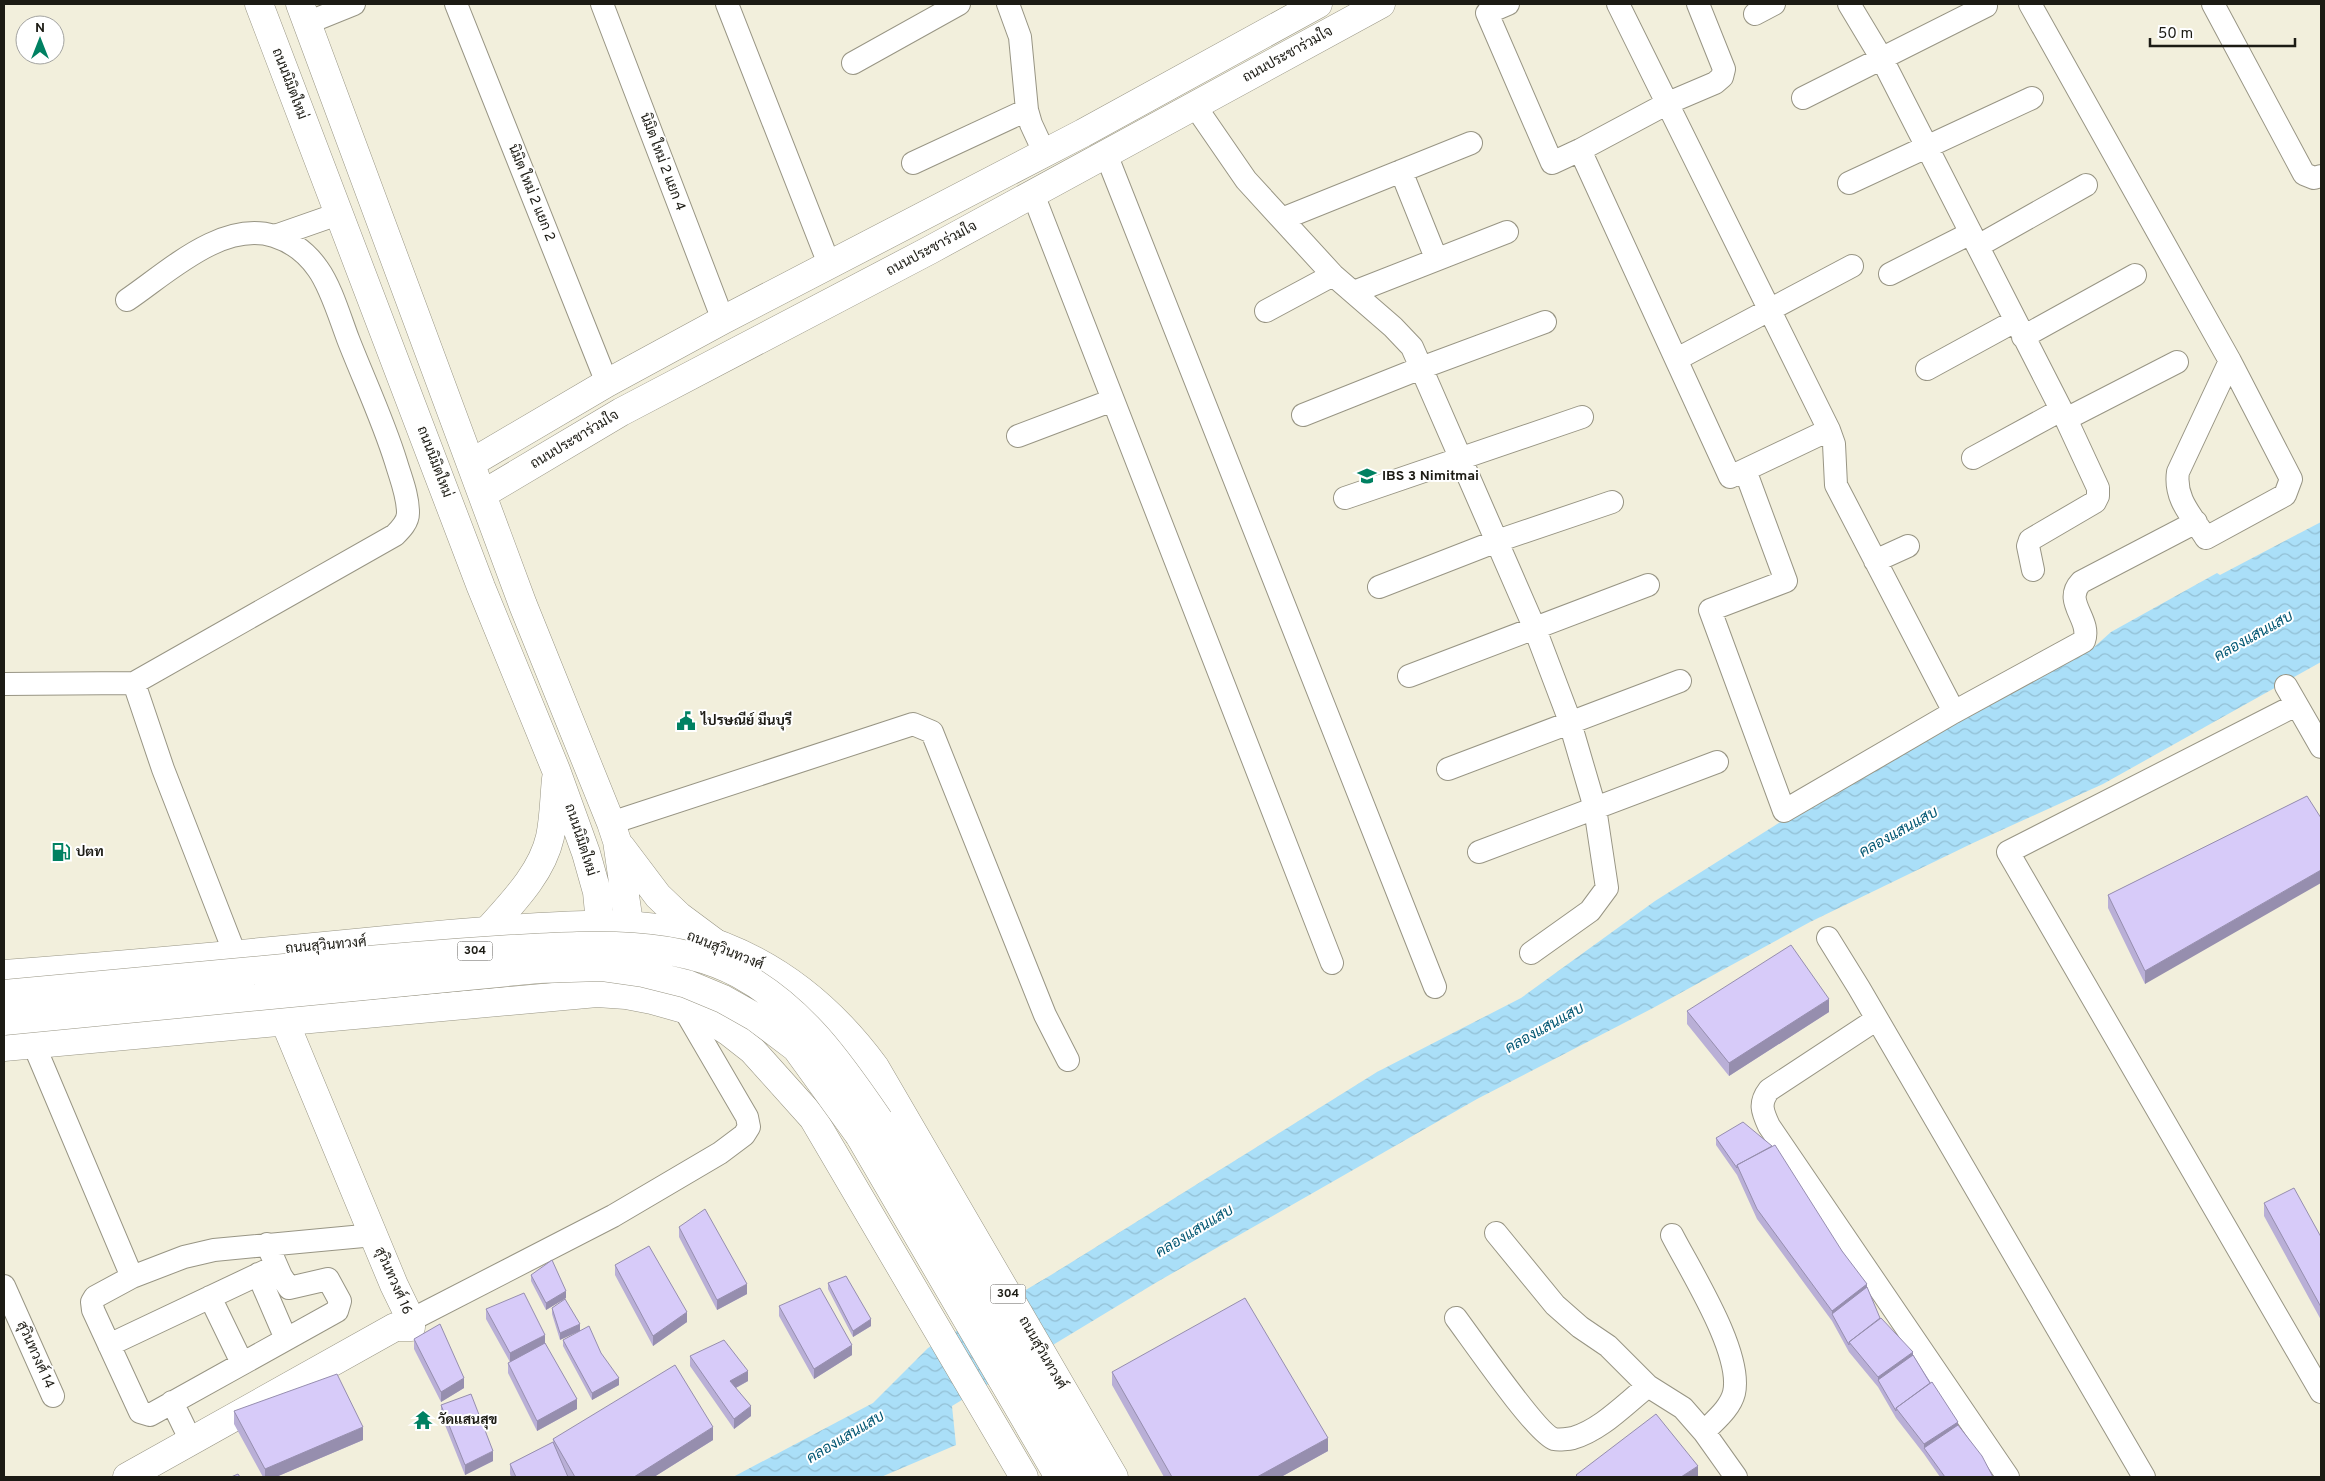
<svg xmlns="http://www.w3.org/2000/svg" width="2325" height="1481" viewBox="0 0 2325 1481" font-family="Overpass,Sarabun,sans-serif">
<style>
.water{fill:url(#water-waves)}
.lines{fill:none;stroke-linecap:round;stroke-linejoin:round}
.street-casing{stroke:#989584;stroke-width:24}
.secondary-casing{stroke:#989584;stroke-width:29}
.primary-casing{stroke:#989584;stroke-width:29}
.highway-casing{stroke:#989584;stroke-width:29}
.street{stroke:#fff;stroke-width:22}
.secondary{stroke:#fff;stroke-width:28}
.primary{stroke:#fff;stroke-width:28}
.highway{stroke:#fff;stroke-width:28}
.highway-bridge-casing{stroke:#989584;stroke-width:29;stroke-linecap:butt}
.highway-bridge{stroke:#fff;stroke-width:28}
.wall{fill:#b9afd6}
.shaded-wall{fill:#968eae}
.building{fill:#d7cbf9;stroke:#968eae}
.labels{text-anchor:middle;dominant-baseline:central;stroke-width:4;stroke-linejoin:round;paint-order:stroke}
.shield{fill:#fff;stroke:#605f5a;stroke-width:1}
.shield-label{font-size:12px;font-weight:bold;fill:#1c1b14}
.street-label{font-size:14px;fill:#1c1b14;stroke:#fff}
.poi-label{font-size:14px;font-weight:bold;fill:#1c1b14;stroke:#fff;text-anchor:start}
.water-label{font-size:15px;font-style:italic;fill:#025773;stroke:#fff}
</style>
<defs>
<pattern id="water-waves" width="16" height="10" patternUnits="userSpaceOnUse" patternTransform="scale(1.25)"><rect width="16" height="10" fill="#aadff8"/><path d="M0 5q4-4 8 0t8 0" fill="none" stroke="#92bfd4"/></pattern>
</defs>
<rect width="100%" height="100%" fill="#f2efdc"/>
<!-- water -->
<path class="water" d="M2321,522V662L2103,784L1973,843L1810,922L1653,1008L1477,1099L1157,1282L952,1406L956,1445L881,1477H733L873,1403L928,1348L1051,1275L1377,1072L1521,998L1655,901L1804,807L2092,649L2111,632L2217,573L2220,575Z"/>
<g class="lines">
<!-- street casing -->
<g class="street-casing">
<path id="street" d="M456,4L607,383
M602,4L723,320
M727,4L829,264
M1008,4L1020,37L1027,110L1031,124L1044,152
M1508,4L1487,13L1552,163L1580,150L1668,103L1715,83L1722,77L1724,69L1698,4
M1618,4L1829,430L1834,444L1836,485L1954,712
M1849,4L1882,59L2066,419L2098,488V496L2095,502L2030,540L2028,546L2033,570
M2030,4L2230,361L2291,479L2285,495L2206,538C2192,516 2174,499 2178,472L2230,361
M2213,4L2304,174L2314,178L2321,176
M1755,14L1774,4
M307,23L354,4
M853,63L959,4
M1803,98L1986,6
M1195,106L1246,180L1333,275L1393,327L1412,347L1535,629L1568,716L1595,808L1607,888L1590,911L1531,953
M1580,150L1730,477L1829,430
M1106,154L1435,987
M913,163L1027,110
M1401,171L1436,258
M1849,183L2032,98
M1033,194L1332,963
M1282,219L1471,143
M275,236L338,214
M1978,246L2086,185
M1890,274L1971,233
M1354,292L1507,232
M127,300C167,273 222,220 274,236C293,242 307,253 318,269C331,287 340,318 348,339C364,380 383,420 396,462C401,479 408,495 408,513C408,522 401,529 395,535L134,683L163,769L235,954
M1266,311L1333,275
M2023,337L2135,275
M1677,359L1852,266
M1927,369L2015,321
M1303,415L1421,368L1545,322
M2066,419L2177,362
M1018,436L1113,400
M1973,458L2061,410
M1745,470L1786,581L1710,610L1784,811L1954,712L2084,641C2092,619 2062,602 2081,582L2196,522
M1345,498L1582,417
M1875,561L1908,546
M1379,587L1497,541L1612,502
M1409,676L1648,585
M4,684L134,683
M2286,686L2321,747
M2296,705L2008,852L2321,1392
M1448,769L1680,681
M611,823L913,724L932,732L1045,1015L1068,1060
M1479,852L1717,762
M1828,938L1859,988L2144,1477
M1877,1019L1769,1090C1759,1103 1762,1111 1769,1126L2008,1477
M34,1045L132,1277L184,1257L214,1250L374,1235
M1496,1233L1555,1305L1580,1327L1608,1346L1648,1386
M1672,1235C1691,1272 1743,1353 1734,1393C1730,1409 1714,1421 1704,1432
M258,1274L286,1339
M132,1277L95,1297L92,1302L93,1310L140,1412L150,1415L337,1311L340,1301L328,1279L289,1288L281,1276L267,1244
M4,1286L53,1396
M210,1297L242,1363
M1456,1318C1471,1338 1537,1434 1554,1439C1559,1440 1569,1439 1573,1438C1601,1430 1625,1404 1648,1386L1683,1408L1704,1432L1736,1477
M411,1320L613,1216L720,1153L744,1135L749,1127L747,1117L684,1009
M109,1345L276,1266
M172,1402L191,1441"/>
</g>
<!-- secondary casing -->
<g class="secondary-casing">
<path id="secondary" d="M471,463L607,383L723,320L1083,133L1318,4
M483,494L621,412L930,250L1381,4
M127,1477L395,1327H411V1320L394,1285L284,1020"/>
</g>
<!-- primary casing -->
<g class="primary-casing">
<path id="primary" d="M259,4L481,587L556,770L586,853L597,892L600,923
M300,4L523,605L611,823L617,841L629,923
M621,847L658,896L679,916L714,942
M488,930C512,903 542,873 550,837C554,818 554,798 556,779"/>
</g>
<!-- highway casing -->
<g class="highway-casing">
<path id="highway" d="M4,974C135,964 265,952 396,939C444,934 491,930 539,927C589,924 637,921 686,934C767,955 827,1002 875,1067L1114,1477
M4,1047L597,993L626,995L652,1000L684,1009L707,1018L729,1032L752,1050L813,1118L1024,1477
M879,1120L1087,1477
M859,1135L1059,1477"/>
</g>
<!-- street -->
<use href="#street" class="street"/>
<!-- secondary -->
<use href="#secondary" class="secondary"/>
<!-- primary -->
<use href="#primary" class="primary"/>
<!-- highway -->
<use href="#highway" class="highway"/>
<!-- highway-bridge casing -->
<g class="highway-bridge-casing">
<path id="highway-bridge" d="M4,994C111,984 218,974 326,964C387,958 449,953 511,949C585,945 672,938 739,974C802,1008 840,1063 879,1120
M4,1021L539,969L601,967L643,973L687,984L723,999L755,1017L796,1048L859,1135"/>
</g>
<!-- highway-bridge -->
<use href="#highway-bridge" class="highway-bridge"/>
</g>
<!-- wall -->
<path class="wall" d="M2307,796L2145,984L2108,908V895Z
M1687,1011L1829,1012L1729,1076L1687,1024Z
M1716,1138L1842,1251L1867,1287L1880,1318L1913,1355L1958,1425L1993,1477H1940L1924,1454L1896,1418L1878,1387L1849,1352L1832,1321L1757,1219L1737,1175L1716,1145Z
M2264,1203L2321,1237V1320L2264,1216Z
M679,1227L747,1294L717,1310L679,1237Z
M615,1265L687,1322L653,1346L615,1275Z
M531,1275L566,1298L546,1310L531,1281Z
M828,1283L871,1326L853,1337L828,1289Z
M565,1299L560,1340L552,1314V1308Z
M779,1306L852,1355L814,1379L779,1316Z
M486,1309L545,1343L577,1409L537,1431L508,1373V1363L510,1362L486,1319Z
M414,1339L464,1388L441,1402L414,1349Z
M563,1340L601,1353L619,1385L592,1400L563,1346Z
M690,1356L748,1381L736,1388L751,1416L734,1429L690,1366Z
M1112,1372L1328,1451L1281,1477H1164L1112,1385Z
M441,1405L493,1461L465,1475L441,1415Z
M234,1411L363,1440L276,1477H263L234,1424Z
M553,1439L713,1440L654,1477H511L510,1474V1464L553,1442Z"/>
<!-- shaded-wall -->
<path class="shaded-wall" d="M2321,870V883L2145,984V971Z
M1829,999V1012L1729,1076V1063Z
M747,1284V1294L717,1310V1300Z
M1867,1284V1294L1832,1314V1311Z
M566,1291V1298L546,1310V1303Z
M687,1312V1322L653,1346V1336Z
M871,1319V1326L853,1337V1331Z
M580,1324V1331L560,1340V1333Z
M545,1335V1345L510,1363V1353Z
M852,1345V1355L814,1379V1369Z
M1913,1352V1362L1878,1380V1377Z
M748,1371V1381L730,1391V1381Z
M464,1378V1388L441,1402V1392Z
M619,1378V1385L592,1400V1393Z
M577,1399V1409L537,1431V1421Z
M751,1406V1416L734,1429V1419Z
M1958,1422V1432L1924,1448V1444Z
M363,1427V1440L276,1477H265V1469Z
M713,1427V1440L654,1477H634Z
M1328,1438V1451L1281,1477H1257Z
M493,1451V1461L465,1475V1465Z
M1698,1466V1477H1681Z"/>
<!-- building -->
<path class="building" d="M2307,796L2321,818V870L2145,971L2108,895Z
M1791,945L1829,999L1729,1063L1687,1011Z
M1743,1122L1772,1146L1737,1165V1168L1716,1138Z
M1775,1145L1842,1251L1867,1284L1832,1311L1757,1209L1737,1165Z
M2294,1188L2321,1237V1307L2264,1203Z
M705,1209L747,1284L717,1300L679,1227Z
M649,1246L687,1312L653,1336L615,1265Z
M552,1260L566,1291L546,1303L531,1275Z
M846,1276L871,1319L853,1331L828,1283Z
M1867,1287L1880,1318L1849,1342V1345L1832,1314Z
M820,1288L852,1345L814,1369L779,1306Z
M524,1293L545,1335L510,1353L486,1309Z
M1245,1298L1328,1438L1257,1477H1172L1112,1372Z
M565,1299L580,1324L560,1333L552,1308Z
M1881,1318L1913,1352L1878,1377L1849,1342Z
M440,1324L464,1378L441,1392L414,1339Z
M589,1326L601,1353L619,1378L592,1393L563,1340Z
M724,1340L748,1371L730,1381L751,1406L734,1419L690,1356Z
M545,1343L577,1399L537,1421L508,1363Z
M1913,1355L1930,1383L1896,1408V1411L1878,1380Z
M675,1365L713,1427L634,1477H575L553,1439Z
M337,1374L363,1427L265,1469L234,1411Z
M1932,1382L1958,1422L1924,1444L1896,1408Z
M471,1394L493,1451L465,1465L441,1405Z
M1656,1414L1698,1466L1681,1477H1578L1576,1475Z
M1958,1425L1982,1456L1993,1477H1945L1924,1448Z
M553,1442L568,1477H516L510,1464Z
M238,1474L240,1477H231Z"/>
<!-- icons -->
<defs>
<g id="school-bare" transform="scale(1.5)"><path d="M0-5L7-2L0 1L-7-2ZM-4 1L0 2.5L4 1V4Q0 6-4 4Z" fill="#008162" stroke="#fff" stroke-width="2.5" paint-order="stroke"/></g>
<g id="civic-bare" transform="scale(1.5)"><path d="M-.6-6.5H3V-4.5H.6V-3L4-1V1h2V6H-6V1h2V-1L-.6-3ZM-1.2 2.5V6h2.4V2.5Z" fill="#008162" stroke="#fff" stroke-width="2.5" paint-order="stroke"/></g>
<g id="fuel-bare" transform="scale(1.5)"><path d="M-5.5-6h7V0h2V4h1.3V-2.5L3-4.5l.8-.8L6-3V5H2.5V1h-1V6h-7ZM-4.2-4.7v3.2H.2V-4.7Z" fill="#008162" stroke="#fff" stroke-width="2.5" paint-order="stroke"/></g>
<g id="temple-bare" transform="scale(1.5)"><path d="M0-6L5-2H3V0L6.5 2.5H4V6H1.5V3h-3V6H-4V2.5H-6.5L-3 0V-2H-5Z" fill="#008162" stroke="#fff" stroke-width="2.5" paint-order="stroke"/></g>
</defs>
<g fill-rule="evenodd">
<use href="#school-bare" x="1367" y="476"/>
<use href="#civic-bare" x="686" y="721"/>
<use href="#fuel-bare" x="61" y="852"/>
<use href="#temple-bare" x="423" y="1420"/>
</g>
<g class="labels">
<!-- shield labels -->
<g class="shield">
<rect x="457.5" y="941.5" width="35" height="19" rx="4"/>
<rect x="990.5" y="1284.5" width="35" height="19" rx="4"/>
</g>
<g class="shield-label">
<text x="475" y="951">304</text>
<text x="1008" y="1294">304</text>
</g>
<!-- street labels -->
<g class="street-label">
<text transform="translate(1288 55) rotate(-29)">ถนนประชาร่วมใจ</text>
<text transform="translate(289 84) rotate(69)">ถนนนิมิตใหม่</text>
<text transform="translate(662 162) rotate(69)">นิมิต ใหม่ 2 แยก 4</text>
<text transform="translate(531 193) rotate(68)">นิมิต ใหม่ 2 แยก 2</text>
<text transform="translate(932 249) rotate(-28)">ถนนประชาร่วมใจ</text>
<text transform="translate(575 440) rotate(-31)">ถนนประชาร่วมใจ</text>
<text transform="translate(434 462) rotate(69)">ถนนนิมิตใหม่</text>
<text transform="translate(580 840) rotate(72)">ถนนนิมิตใหม่</text>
<text transform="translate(326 946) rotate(-5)">ถนนสุวินทวงศ์</text>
<text transform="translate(725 951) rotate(22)">ถนนสุวินทวงศ์</text>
<text transform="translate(393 1281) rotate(66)">สุวินทวงศ์ 16</text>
<text transform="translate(1042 1353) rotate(60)">ถนนสุวินทวงศ์</text>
<text transform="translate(35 1355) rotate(66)">สุวินทวงศ์ 14</text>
</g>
<!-- poi labels -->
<g class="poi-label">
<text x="1382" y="476">IBS 3 Nimitmai</text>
<text x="701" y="721">ไปรษณีย์ มีนบุรี</text>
<text x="76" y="852">ปตท</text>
<text x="438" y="1420">วัดแสนสุข</text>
</g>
<!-- water labels -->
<g class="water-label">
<text transform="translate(2254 637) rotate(-29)">คลองแสนแสบ</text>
<text transform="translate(1899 833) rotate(-29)">คลองแสนแสบ</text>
<text transform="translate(1545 1029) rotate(-29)">คลองแสนแสบ</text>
<text transform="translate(1195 1232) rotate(-31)">คลองแสนแสบ</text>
<text transform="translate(846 1438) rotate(-31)">คลองแสนแสบ</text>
</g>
</g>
<!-- border -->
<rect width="2325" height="1481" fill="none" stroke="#1c1b14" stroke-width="10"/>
<!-- north arrow -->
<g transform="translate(40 40)"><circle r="24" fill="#ffffff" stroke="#a4a4a1"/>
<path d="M0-4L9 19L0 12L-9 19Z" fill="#008162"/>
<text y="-8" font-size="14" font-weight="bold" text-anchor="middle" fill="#1c1b14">N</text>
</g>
<!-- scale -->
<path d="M2150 38v8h145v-8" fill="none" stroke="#1c1b14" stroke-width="2.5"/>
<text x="2158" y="38" font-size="15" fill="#1c1b14" stroke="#ffffff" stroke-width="4" paint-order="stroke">50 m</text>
</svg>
